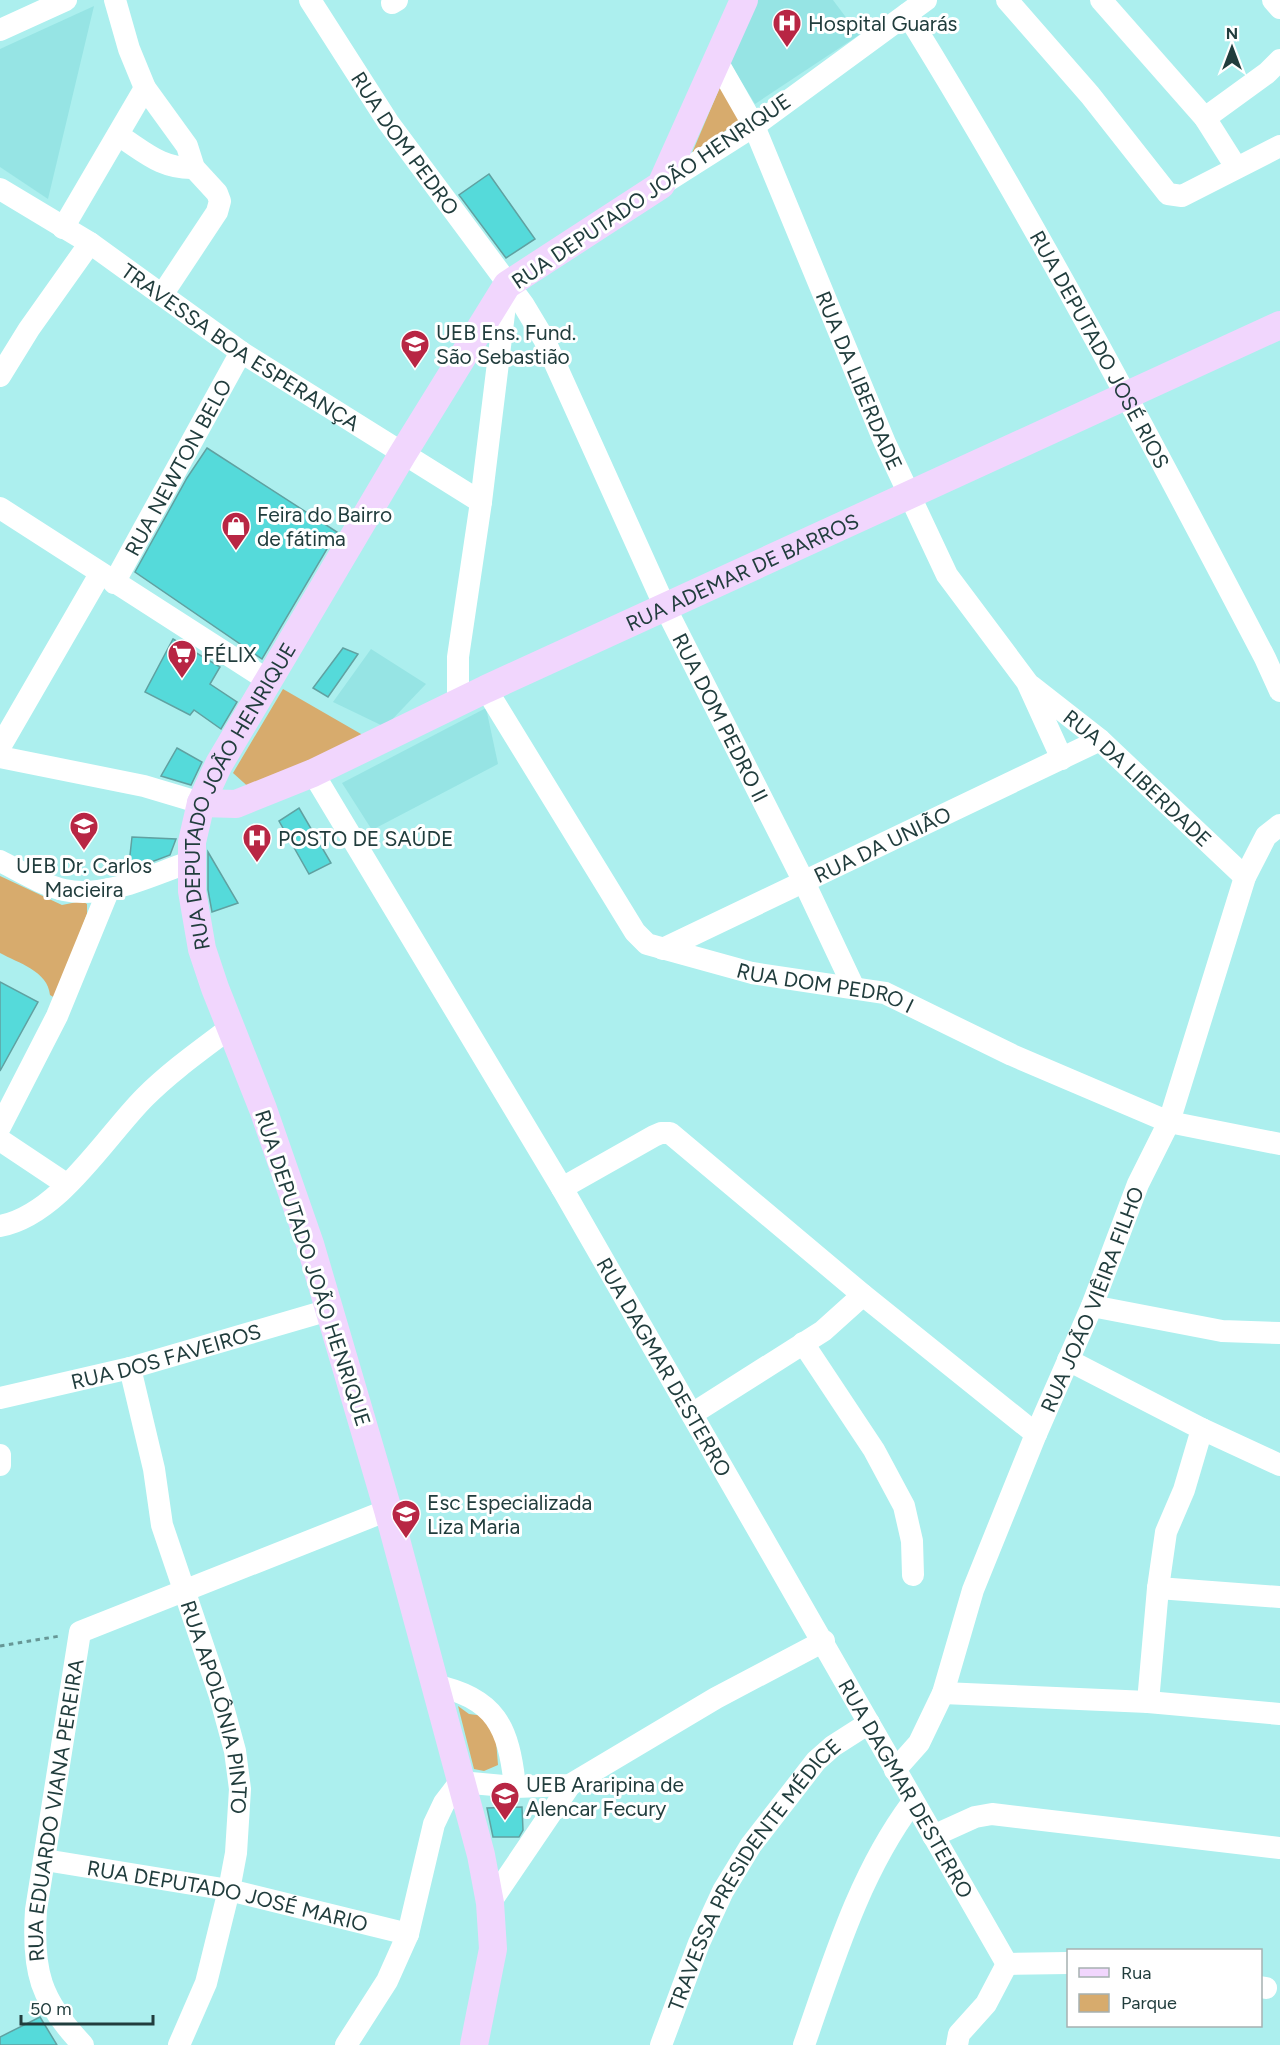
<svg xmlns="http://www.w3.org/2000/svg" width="1280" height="2045" viewBox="0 0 1280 2045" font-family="Figtree,sans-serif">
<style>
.built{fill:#96e4e4}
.green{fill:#d7ab6d}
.building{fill:#55dada;stroke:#60a1a1;stroke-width:1.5}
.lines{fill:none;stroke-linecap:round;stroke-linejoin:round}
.path{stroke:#679796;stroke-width:3;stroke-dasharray:4.5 4.5;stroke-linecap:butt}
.minor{stroke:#fff;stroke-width:22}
.major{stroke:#f1d6fd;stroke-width:28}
.labels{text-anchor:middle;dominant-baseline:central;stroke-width:6;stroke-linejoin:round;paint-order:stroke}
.poi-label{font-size:21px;fill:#213d3d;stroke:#fff;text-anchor:start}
.street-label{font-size:21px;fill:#213d3d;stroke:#fff}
</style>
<rect width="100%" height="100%" fill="#acefee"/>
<!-- built -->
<path class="built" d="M756,0H833L859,35L755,104L730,63Z
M94,6L48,199L0,167V49Z
M371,649L426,684L385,727L333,702Z
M486,708L498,764L372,830L342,783Z"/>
<!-- green -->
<path class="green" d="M723,80L743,119L692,153Z
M283,689L368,738L253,791L233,773Z
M0,876L62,905L82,901L87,904V914L55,998L50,995C48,971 18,963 0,953Z
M458,1706L469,1714L484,1716L496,1740L498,1765L484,1771L474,1769Z"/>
<!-- building -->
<path class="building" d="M489,174L535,239L506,258L459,195Z
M207,448L337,532L262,659L135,572L187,478Z
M173,639L220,667L210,684L237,702L221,729L194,710L190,715L145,692Z
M343,648L358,654L328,697L313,688Z
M177,748L202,762L191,785L161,776Z
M299,808L331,863L309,874L279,821Z
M132,837L176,839L170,855L146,864H129Z
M208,852L238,903L212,912L208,890Z
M0,982L38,1002L0,1071Z
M522,1807L523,1830L519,1837H493L487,1808Z
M40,2017L57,2045H0V2037Z"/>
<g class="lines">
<!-- path -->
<path class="path" d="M0,1646L60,1636"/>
<!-- minor -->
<g class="minor">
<path d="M115,0L129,49L145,88L187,146L194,168L217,193L220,201L217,212L162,295"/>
<path id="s1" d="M310,0L388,122L523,304L544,339L665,607L804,882L854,988"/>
<path d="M1007,0L1090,95L1168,194L1182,196L1280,146"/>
<path d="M1101,0L1205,118L1236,167"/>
<path d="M1273,0L1280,8"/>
<path d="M392,3L397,0"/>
<path id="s2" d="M907,14C1036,222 1151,440 1265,658L1280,691"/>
<path d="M0,30L66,0"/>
<path id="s3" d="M718,63L754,126L885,443L947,575L1027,682L1062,759"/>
<path d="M1205,118L1267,73L1280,60"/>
<path d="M118,135C145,152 161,169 194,168"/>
<path d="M661,185L754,126L926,0"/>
<path id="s4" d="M0,189L90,243L241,352L481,502"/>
<path d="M63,228L145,88"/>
<path d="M0,376L29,329L90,243"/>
<path d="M0,508L269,681"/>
<path id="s5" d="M114,583L241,352"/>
<path id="s6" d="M1031,686L1100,740L1245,877"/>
<path id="s7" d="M486,689L635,932L647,944L752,973L885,993L1012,1055L1169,1122L1280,1144"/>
<path d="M458,702V657L481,502L507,289"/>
<path d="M0,747L100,574"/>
<path d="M0,757L144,786L201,803"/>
<path id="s8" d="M313,773L562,1188L1007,1964"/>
<path d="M0,861C20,871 42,885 64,890C106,899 151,875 190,862"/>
<path id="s9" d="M663,949L1100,740"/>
<path d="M0,1127L57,1016L109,889"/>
<path d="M0,1140L66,1184"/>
<path d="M562,1188L654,1136L661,1133H670L863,1295L1036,1434"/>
<path d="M0,1226C59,1215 105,1137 145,1097C171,1071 201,1050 230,1028"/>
<path d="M1092,1306L1222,1331L1280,1333"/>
<path d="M803,1343L874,1450L904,1506L912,1541L913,1575"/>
<path d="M1068,1360L1202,1429L1280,1465"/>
<path id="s10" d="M130,1368L154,1469L162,1525L220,1696L235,1751L240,1789L236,1853L229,1890L206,1983L179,2045"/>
<path id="s11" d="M0,1398L130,1368L329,1310"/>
<path d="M692,1414L823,1331L863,1295"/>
<path d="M0,1455V1465"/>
<path d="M1158,1588L1280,1597"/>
<path d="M433,1685C496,1697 509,1728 515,1787"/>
<path d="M943,1693L1148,1702L1280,1714"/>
<path d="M1148,1702L1158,1588L1166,1532L1184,1490L1202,1429"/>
<path id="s12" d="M895,1770L919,1743L943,1693L973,1590L1036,1434L1092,1306L1138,1184L1169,1122L1245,877L1266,836L1280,825"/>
<path d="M933,1836L975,1817L992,1814L1280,1848"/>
<path id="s13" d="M45,1860L229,1890L408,1934"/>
<path d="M490,1903L570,1785"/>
<path d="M1007,1964L1068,1963"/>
<path d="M1260,1987L1266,1988"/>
<path id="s14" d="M83,2045C40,2000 32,1971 36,1910L80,1632L388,1510"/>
<path d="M346,2045L387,1981L408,1934L434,1824L444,1803L460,1782L515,1787L570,1785L716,1698L824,1641"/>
<path id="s15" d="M661,2045L699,1943L723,1891L751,1845L816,1761L833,1746L869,1723"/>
<path d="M804,2045C833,1962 859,1874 912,1803"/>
<path d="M957,2045L959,2034L986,2004L1007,1964"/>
</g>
<!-- major -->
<g class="major">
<path id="s16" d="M201,803L236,804L313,773L486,689L1280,325"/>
<path id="s17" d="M474,2045L493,1949L490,1903L481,1855L388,1510L310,1244L263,1109L215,988L202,949L192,891V842L201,803L219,764L402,455L507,285L661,185L744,0"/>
</g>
</g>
<!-- icons -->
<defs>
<g id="hospital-pin" transform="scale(1.5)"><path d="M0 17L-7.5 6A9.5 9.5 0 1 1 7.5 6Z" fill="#b82644" stroke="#fff"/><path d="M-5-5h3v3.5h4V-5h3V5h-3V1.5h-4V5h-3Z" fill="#fff"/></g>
<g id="school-pin" transform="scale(1.5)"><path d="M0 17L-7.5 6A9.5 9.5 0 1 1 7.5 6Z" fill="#b82644" stroke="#fff"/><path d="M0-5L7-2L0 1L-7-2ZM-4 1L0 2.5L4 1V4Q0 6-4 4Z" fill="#fff"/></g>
<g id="shop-pin" transform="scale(1.5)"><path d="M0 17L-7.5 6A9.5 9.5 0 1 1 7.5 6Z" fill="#b82644" stroke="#fff"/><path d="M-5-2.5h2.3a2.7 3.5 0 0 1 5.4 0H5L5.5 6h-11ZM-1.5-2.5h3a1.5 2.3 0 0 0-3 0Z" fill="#fff"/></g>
<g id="supermarket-pin" transform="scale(1.5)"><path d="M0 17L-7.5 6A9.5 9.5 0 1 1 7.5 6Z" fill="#b82644" stroke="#fff"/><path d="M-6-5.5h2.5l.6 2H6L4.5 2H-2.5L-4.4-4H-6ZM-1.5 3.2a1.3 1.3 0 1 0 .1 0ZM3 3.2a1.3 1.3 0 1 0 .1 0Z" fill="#fff"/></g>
</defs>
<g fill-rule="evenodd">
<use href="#hospital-pin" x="787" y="23"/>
<use href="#school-pin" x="415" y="344"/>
<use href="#shop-pin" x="236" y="526"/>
<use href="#supermarket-pin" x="182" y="654"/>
<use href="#school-pin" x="84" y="826"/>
<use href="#hospital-pin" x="257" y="838"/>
<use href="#school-pin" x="406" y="1514"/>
<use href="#school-pin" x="505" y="1796"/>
</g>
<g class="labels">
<!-- poi labels -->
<g class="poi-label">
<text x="808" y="23">Hospital Guarás</text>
<text x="436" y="332">UEB Ens. Fund.<tspan x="436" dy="24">São Sebastião</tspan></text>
<text x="257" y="514">Feira do Bairro<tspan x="257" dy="24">de fátima</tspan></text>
<text x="203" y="654">FÉLIX</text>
<text x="278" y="838">POSTO DE SAÚDE</text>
<text x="84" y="865" text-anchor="middle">UEB Dr. Carlos<tspan x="84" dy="24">Macieira</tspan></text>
<text x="427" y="1502">Esc Especializada<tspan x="427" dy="24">Liza Maria</tspan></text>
<text x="526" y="1784">UEB Araripina de<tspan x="526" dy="24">Alencar Fecury</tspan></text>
</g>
<!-- street labels -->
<g class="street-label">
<text stroke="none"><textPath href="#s1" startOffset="172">RUA DOM PEDRO</textPath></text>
<text transform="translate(651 191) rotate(-34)">RUA DEPUTADO JOÃO HENRIQUE</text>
<text stroke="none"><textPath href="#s4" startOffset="288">TRAVESSA BOA ESPERANÇA</textPath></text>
<text stroke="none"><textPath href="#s2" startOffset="387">RUA DEPUTADO JOSÉ RIOS</textPath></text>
<text stroke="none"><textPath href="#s3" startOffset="348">RUA DA LIBERDADE</textPath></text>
<text stroke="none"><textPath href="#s5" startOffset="132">RUA NEWTON BELO</textPath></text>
<text stroke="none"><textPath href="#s16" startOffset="592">RUA ADEMAR DE BARROS</textPath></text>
<text stroke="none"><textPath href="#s1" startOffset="830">RUA DOM PEDRO II</textPath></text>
<text stroke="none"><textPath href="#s6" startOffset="141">RUA DA LIBERDADE</textPath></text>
<text stroke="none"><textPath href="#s17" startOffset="1306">RUA DEPUTADO JOÃO HENRIQUE</textPath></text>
<text stroke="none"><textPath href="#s9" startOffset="243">RUA DA UNIÃO</textPath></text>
<text stroke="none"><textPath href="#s7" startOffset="486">RUA DOM PEDRO I</textPath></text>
<text transform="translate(313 1268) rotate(72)">RUA DEPUTADO JOÃO HENRIQUE</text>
<text stroke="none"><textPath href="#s12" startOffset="513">RUA JOÃO VIÊIRA FILHO</textPath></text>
<text stroke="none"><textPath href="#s11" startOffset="171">RUA DOS FAVEIROS</textPath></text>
<text stroke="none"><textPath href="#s8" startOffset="690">RUA DAGMAR DESTERRO</textPath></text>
<text stroke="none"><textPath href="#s10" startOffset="351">RUA APOLÔNIA PINTO</textPath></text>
<text stroke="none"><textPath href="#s8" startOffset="1176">RUA DAGMAR DESTERRO</textPath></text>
<text stroke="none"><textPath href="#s14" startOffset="250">RUA EDUARDO VIANA PEREIRA</textPath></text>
<text stroke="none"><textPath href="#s15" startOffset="196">TRAVESSA PRESIDENTE MÉDICE</textPath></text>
<text stroke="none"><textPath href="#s13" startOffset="186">RUA DEPUTADO JOSÉ MARIO</textPath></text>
</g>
</g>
<!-- legend -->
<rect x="1067" y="1949" width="195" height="78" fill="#ffffff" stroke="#a6b1b1" stroke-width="1.5"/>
<rect x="1079" y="1968" width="30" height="9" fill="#f1d6fd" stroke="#a6b1b1" stroke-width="1.5"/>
<text x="1121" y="1979" font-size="18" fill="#213d3d">Rua</text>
<rect x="1079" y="1994" width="30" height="18" fill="#d7ab6d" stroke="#a6b1b1" stroke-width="1.5"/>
<text x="1121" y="2009" font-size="18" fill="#213d3d">Parque</text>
<!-- north arrow -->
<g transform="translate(1232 48)" stroke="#ffffff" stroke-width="4.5" paint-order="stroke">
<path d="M0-4.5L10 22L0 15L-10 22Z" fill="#213d3d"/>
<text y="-9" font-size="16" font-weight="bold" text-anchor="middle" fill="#213d3d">N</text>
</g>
<!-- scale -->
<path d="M21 2015v9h132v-9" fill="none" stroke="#213d3d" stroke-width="3"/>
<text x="30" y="2015" font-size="18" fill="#213d3d" stroke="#ffffff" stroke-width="4.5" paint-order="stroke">50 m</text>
</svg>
